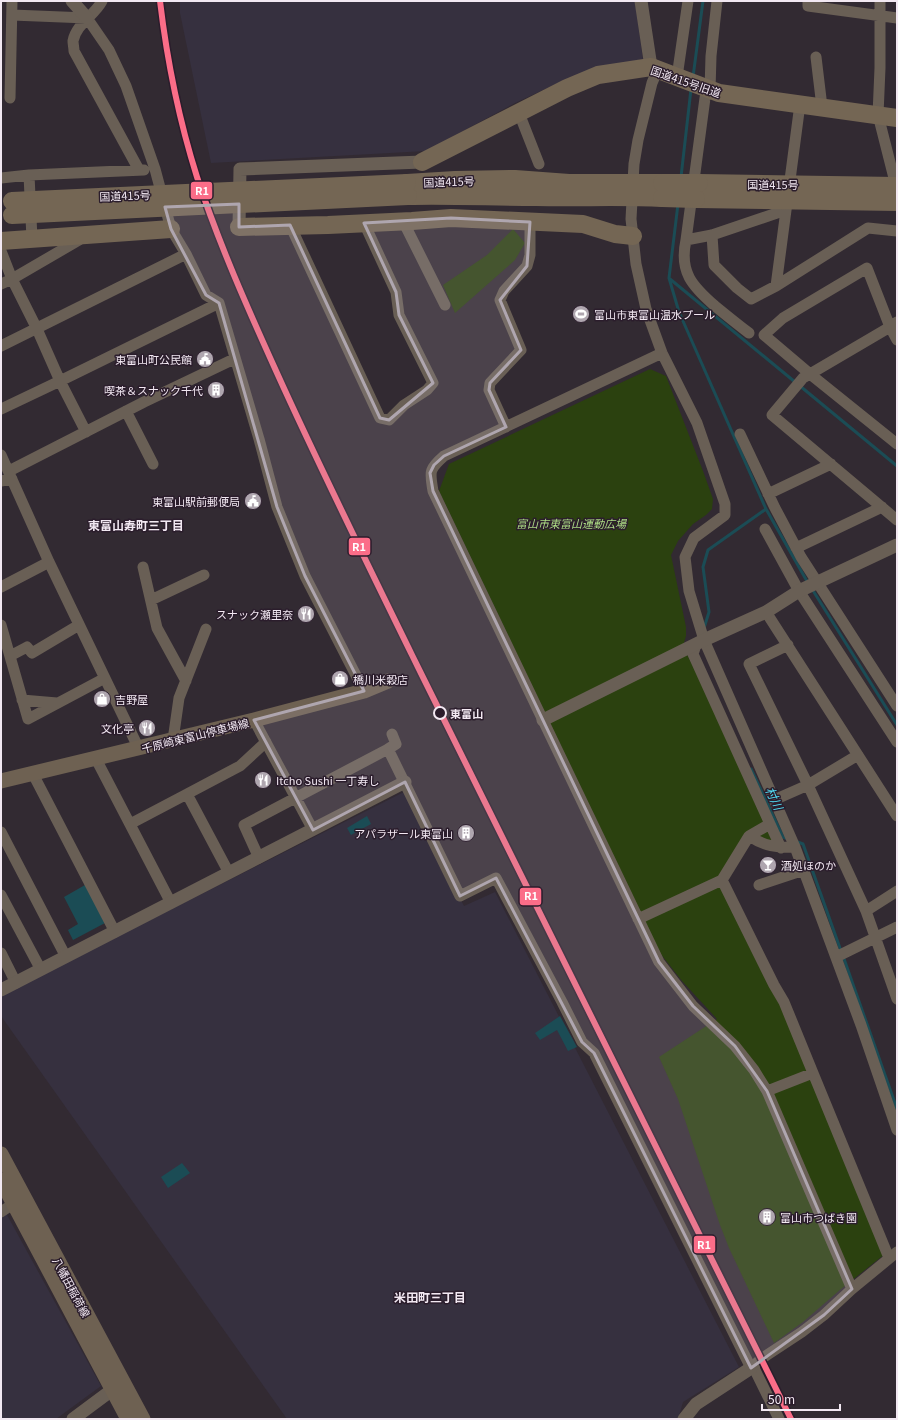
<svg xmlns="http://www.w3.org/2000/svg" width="898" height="1420" viewBox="0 0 898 1420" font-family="Georgia,'Noto Sans JP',serif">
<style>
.industrial{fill:#36303f}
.green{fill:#2b410f}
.water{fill:#1b4c55}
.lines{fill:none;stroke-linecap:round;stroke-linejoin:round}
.stream{stroke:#1b4c55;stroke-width:3}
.minor{stroke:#695f55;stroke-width:11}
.tertiary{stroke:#695f55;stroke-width:13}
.secondary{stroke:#6e6152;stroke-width:15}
.trunk{stroke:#746654;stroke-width:18}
.trunk-bridge{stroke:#746654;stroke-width:18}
.rail-1-casing{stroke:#2b1d2c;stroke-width:9}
.rail-1{stroke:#fb6d88;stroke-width:6}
.marked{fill:#afa6af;fill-opacity:0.2;stroke:#afa6af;stroke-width:3;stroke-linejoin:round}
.stop-dot{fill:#2b1d2c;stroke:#f2e8f2;stroke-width:2}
.labels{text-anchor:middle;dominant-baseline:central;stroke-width:3;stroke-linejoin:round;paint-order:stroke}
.street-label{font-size:11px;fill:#f2e8f2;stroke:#2b1d2c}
.poi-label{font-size:11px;fill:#f2e8f2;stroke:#2b1d2c;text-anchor:start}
.park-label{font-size:11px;font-style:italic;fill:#addd85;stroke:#2b1d2c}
.stop-label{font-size:11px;font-weight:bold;fill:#f2e8f2;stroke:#2b1d2c;text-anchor:start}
.neighbourhood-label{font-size:12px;font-weight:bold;fill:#f2e8f2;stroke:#2b1d2c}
.water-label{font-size:12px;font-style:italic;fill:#54e6fd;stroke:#2b1d2c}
.line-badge{stroke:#2b1d2c;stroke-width:1.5}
.badge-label{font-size:11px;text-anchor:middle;font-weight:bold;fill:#fff}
</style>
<rect width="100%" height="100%" fill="#322a32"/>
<!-- industrial -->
<path class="industrial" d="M180,1H635L643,60L567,79L515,103L426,151L211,163L180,13Z
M404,792L464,906L495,892L739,1367L683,1402L678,1419H287L1,1016V995Z
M1,1204L101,1386L56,1419H1Z"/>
<!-- green -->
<path class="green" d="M513,229L525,243L515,260L455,313L443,285L487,255Z
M650,369L666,376L703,471L713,499L712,509L706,515L693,524L678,541L671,555L686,627V636L683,646L719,720L776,844L753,837L717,879L782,1006L885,1254L841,1289L803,1322L774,1343L729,1248L720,1225L678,1099L659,1057L717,1019L682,981L660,953L439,491L449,464Z"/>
<!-- water -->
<path class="water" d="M367,816L371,824L351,835L347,828Z
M85,885L105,923L73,940L68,930L78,924L64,897Z
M560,1016L577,1047L568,1051L557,1030L540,1040L535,1033Z
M182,1163L190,1173L168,1188L161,1177Z"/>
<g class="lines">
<!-- stream -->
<path class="stream" d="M693,77L703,1
M681,177L691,89
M678,204L669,278L679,312L766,509L808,583
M670,279L795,382
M800,386L897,466
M812,589L897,725
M704,628L709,612L703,567L708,550L766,509
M751,769L783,837L788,839
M795,841L803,844L841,951
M843,956L897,1109"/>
<!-- minor -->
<path class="minor" d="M102,1C95,15 76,24 73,41C73,44 74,48 74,51L139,170
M808,1V6L897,18
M880,1V68L878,115L897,190
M12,15L87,18
M87,18L109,50L126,86L155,169L171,229L186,254L206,295L219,303L259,439L277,507L305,576L364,691
M816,57L822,107
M658,69L652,83L638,140L634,164L631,219L636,264L646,309L662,353L697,423L725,504V515L694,538L685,557L689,591L704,640L795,847L861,1025L897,1130
M677,77L688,1
M10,98L12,1
M519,113L539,164
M29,175L32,239
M1,178L29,175L144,170
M403,221L445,305
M290,225L380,418L389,420L404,405L427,390L433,383L399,315L396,292L364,223
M712,235L714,265L737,288L751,299L776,286L868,228L897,231
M686,240L705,98L710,90L711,56L717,1
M1,251L12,279L79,240L81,237
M1,284L12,279L37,329L60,381L1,409
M776,286L800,104
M897,322L890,327L810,374L764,335L783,318L867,268L890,327L897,340
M749,333C737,324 726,315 715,306C692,286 679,272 686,240L712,235L777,213
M1,346L186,254
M662,353L444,456C428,470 430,472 433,491L659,962L693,1006L735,1046L754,1070L767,1091L852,1289
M126,411L153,464
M506,427L489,390L490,383L521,350L500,300L504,291L527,266L530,255V222
M86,432L60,381L219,303
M740,434L775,508L801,557L897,706
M897,444L810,374L803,378L772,415L897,520
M1,455L49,562L139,749
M9,471L144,402L234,359
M1,481L12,479
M768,494L831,464
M765,529L799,591L897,742
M796,548L882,507
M143,567L157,628L186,681
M1,587L49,562
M151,600L204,575
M766,612L897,816
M1,625L28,719L105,678
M694,645L695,648L693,654L770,824
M788,645L749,664L808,785L866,911L897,999
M10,656L27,647L32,653L79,625
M22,700L57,703
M254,720L313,830
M173,740L179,698L206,629
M388,749L396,744L392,734
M96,759L171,903
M33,774L115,932
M187,794L240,766L266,742
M774,800L808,785L858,755
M130,824L187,794L229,873
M1,832L66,957
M749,836L770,824L781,848
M259,858L244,825L388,749L460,896L496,878L562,1002L582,1042L594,1053L751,1368L761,1359L802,1332L824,1315L852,1289L897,1252
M722,880L749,836C764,846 777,848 795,847
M759,885L804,870
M1,895L41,970
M866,911L897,891
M638,919L722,880L774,985L784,1002L813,1073
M1,953L16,983
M836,957L897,927
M767,1091L813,1073L889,1258
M1,1212L19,1200
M753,1366L779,1419"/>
<!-- tertiary -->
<path class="tertiary" d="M72,1L87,18
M641,1L651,67
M239,227L240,169L422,162
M543,720L704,640L766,612L799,591L897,545
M1,990L405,782
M73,1419L120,1384
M684,1419L696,1404L751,1368"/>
<!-- secondary -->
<path class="secondary" d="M1,781L254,720L364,691L388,681
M1,1154L143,1419
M1,1180L128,1419"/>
<!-- trunk -->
<path class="trunk" d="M422,162L567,88L598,75L651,67L719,93L897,118
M407,183L455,180L515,179L569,183H662
M699,183L897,186
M408,196C451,195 494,197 536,197C578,198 620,196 662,198
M696,199L897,202
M239,227L328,225L412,221L451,218L583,224L615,234L633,236
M1,241L171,229"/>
<!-- trunk-bridge -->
<path class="trunk-bridge" d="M662,183H699
M662,198L696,199
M12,201L407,183
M12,215L408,196"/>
<!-- rail-1 casing -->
<g class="rail-1-casing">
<path id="rail-1" d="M160,1C167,60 179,120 197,177C219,244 248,309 277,373C320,468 366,561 412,655C537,910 664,1164 791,1419"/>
</g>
<!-- rail-1 -->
<use href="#rail-1" class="rail-1"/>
</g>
<!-- marked area -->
<path class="marked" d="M239,204V227L290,225L380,418L389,420L433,383L399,315L396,292L364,223L451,218L530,222L527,266L500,300L521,350L490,383L489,390L506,427L444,456L434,465L430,473L433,491L659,962L693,1006L735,1046L767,1091L852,1289L824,1315L751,1368L594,1053L582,1042L496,878L460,896L405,782L313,830L254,720L364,691L305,576L277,507L219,303L206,295L171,229L165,207Z"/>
<!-- icons -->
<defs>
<g id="stadium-disc" transform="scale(0.9)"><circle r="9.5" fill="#afa6af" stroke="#2b1d2c"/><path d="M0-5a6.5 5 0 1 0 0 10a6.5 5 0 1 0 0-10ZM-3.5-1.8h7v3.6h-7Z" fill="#fff"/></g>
<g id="civic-disc" transform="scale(0.9)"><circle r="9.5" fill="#afa6af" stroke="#2b1d2c"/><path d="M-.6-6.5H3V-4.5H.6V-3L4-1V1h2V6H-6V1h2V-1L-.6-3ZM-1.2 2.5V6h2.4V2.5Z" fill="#fff"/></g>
<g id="building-disc" transform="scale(0.9)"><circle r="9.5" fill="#afa6af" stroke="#2b1d2c"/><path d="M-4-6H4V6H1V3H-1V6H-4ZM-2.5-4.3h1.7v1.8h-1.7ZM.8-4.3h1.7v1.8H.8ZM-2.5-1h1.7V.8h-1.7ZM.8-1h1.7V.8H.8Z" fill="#fff"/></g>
<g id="restaurant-disc" transform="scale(0.9)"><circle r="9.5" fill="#afa6af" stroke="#2b1d2c"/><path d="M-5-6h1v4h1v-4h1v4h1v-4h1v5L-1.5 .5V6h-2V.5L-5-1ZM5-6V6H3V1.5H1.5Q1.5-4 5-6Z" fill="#fff"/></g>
<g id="shop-disc" transform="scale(0.9)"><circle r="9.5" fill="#afa6af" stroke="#2b1d2c"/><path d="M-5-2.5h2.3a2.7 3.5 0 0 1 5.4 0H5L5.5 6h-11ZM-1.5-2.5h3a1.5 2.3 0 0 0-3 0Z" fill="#fff"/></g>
<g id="bar-disc" transform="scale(0.9)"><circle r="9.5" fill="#afa6af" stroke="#2b1d2c"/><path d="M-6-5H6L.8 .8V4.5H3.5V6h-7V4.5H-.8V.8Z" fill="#fff"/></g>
</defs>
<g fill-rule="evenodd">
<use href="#stadium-disc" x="581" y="314"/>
<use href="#civic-disc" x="205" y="359"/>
<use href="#building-disc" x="216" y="390"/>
<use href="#civic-disc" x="253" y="501"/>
<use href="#restaurant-disc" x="306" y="614"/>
<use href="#shop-disc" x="340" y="679"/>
<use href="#shop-disc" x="102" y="699"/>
<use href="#restaurant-disc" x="147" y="728"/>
<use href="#restaurant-disc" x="263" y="780"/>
<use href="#building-disc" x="466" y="833"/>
<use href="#bar-disc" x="768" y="865"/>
<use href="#building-disc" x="767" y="1217"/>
</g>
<!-- markers -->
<circle class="stop-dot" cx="440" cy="713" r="6"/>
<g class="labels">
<!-- street labels -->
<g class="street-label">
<text transform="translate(686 81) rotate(19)">国道415号旧道</text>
<text transform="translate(449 181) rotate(-2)">国道415号</text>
<text x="773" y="184">国道415号</text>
<text transform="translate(125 195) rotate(-2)">国道415号</text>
<text transform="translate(195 735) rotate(-14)">千原崎東富山停車場線</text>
<text transform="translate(72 1287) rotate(62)">八幡田稲荷線</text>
</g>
<!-- poi labels -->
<g class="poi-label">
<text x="594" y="314">富山市東富山温水プール</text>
<text x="192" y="359" text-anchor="end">東富山町公民館</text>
<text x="203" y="390" text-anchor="end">喫茶＆スナック千代</text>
<text x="240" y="501" text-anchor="end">東富山駅前郵便局</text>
<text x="293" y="614" text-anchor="end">スナック瀬里奈</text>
<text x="353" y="679">橋川米穀店</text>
<text x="115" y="699">吉野屋</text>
<text x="134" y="728" text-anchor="end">文化亭</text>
<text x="276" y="780">Itcho Sushi 一丁寿し</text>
<text x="453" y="833" text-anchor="end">アパラザール東富山</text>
<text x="781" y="865">酒処ほのか</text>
<text x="780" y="1217">富山市つばき園</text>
</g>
<!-- park labels -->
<g class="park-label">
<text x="571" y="523">富山市東富山運動広場</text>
</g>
<!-- stop labels -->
<g class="stop-label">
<text x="450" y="713">東富山</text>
</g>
<!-- neighbourhood labels -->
<g class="neighbourhood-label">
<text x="136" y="524">東富山寿町三丁目</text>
<text x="430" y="1296">米田町三丁目</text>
</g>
<!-- water labels -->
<g class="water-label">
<text transform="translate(775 798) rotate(65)">村川</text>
</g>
</g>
<g class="line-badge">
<rect x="190" y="181" width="23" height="19" rx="4" fill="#fb6d88"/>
<rect x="348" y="537" width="23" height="19" rx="4" fill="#fb6d88"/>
<rect x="519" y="887" width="23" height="19" rx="4" fill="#fb6d88"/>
<rect x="693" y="1235" width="23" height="19" rx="4" fill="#fb6d88"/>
</g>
<g class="badge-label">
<text x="202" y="195">R1</text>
<text x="359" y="551">R1</text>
<text x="531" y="900">R1</text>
<text x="704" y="1249">R1</text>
</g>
<!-- border -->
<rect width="898" height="1420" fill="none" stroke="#f2e8f2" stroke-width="4"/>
<!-- scale -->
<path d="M762 1404v6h78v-6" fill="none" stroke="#f2e8f2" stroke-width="2"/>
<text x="768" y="1404" font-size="12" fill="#f2e8f2" stroke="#2b1d2c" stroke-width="3" paint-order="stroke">50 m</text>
</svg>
